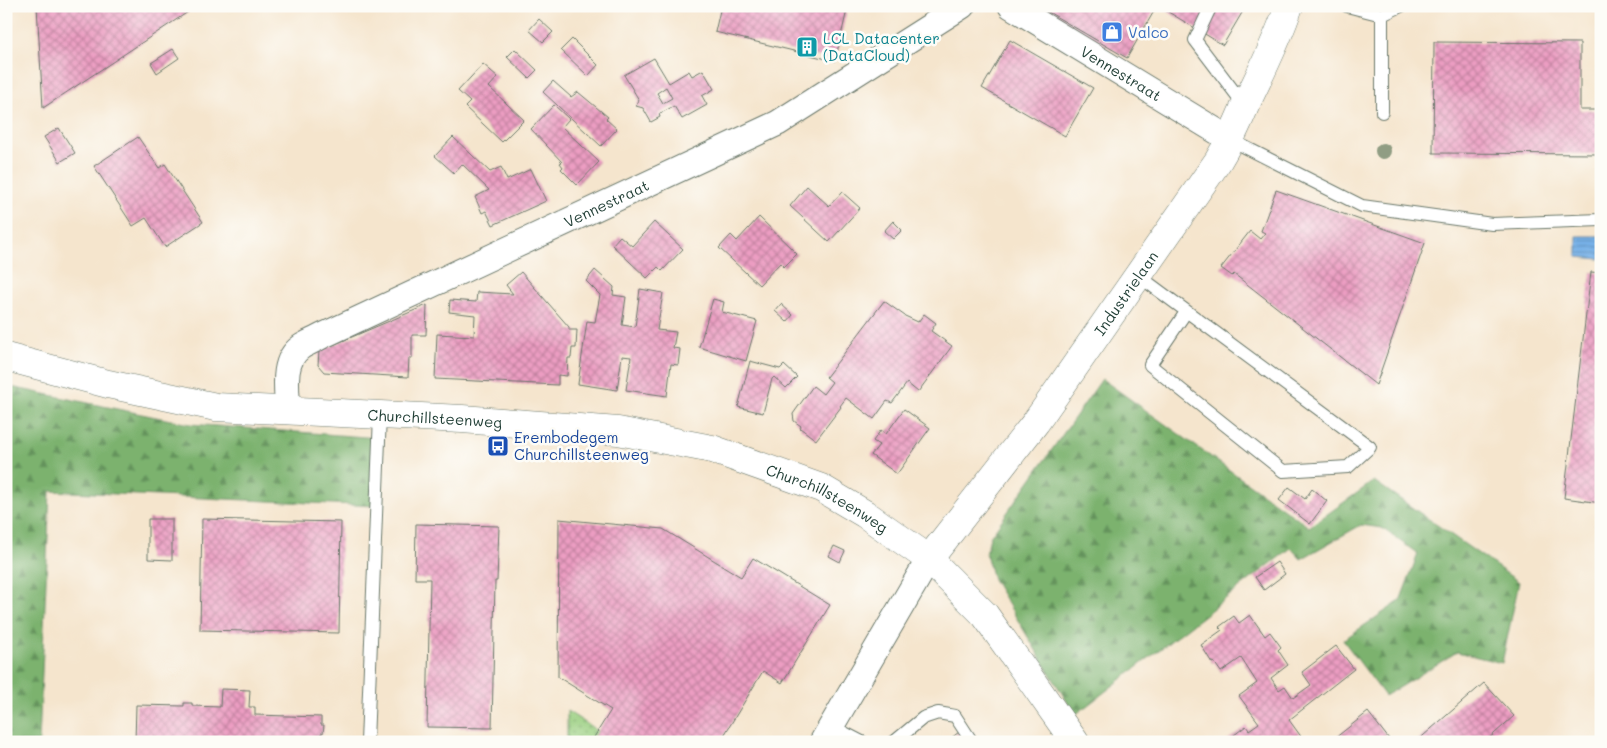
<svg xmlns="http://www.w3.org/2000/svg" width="1607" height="748" viewBox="0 0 1607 748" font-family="Mali,sans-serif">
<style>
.grass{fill:url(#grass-dots);stroke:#5c865a}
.forest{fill:url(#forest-firs);stroke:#4d7851}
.water{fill:url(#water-rules);stroke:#4b778e}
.building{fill:url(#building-cross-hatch);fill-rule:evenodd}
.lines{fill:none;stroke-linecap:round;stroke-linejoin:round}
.service-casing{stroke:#6a786a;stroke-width:14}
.minor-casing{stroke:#6a786a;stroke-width:27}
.tertiary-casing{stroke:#6a786a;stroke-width:29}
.service{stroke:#fff;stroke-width:12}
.minor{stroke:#fff;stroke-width:25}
.tertiary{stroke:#fff;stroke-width:28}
.tree{fill:#909d83}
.labels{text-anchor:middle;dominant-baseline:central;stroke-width:5;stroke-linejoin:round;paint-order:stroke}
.shop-label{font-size:15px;fill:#366cbe;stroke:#fdfcf7;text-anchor:start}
.culture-label{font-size:15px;fill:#0d838f;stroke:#fdfcf7;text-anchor:start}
.street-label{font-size:15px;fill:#1f3d34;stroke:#fdfcf7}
.transit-label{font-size:15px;fill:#164399;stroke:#fdfcf7;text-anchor:start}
</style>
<defs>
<pattern id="grass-dots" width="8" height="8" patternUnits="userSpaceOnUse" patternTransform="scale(1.25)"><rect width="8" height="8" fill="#9acf80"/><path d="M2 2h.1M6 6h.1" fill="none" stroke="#7da96a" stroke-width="1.8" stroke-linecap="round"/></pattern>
<pattern id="forest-firs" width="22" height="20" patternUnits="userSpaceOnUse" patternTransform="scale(1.25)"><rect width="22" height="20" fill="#7bb26e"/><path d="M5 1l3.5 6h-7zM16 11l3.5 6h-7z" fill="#64925b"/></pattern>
<pattern id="water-rules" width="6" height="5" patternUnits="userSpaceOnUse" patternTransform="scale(1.25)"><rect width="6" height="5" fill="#77b1e8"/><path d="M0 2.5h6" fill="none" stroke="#6191bd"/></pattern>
<pattern id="building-cross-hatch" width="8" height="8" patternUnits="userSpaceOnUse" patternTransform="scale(1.25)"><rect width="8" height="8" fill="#ec9dc2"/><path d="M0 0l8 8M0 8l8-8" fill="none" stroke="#bf819e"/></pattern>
</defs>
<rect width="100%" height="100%" fill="#fdfcf7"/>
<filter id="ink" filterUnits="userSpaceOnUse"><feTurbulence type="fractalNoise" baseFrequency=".02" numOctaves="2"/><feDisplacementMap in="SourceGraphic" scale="10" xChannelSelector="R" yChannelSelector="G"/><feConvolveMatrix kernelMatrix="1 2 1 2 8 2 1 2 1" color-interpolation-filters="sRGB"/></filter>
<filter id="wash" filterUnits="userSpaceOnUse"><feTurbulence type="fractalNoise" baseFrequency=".0096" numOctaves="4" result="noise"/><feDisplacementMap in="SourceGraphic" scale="20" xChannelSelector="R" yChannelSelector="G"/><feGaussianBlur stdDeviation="1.12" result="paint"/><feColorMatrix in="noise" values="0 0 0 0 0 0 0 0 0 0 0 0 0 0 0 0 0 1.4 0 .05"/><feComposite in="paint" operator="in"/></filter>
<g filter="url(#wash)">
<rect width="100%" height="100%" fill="#f5e5cd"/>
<!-- grass -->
<path class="grass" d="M567,711L615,742H567Z"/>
<!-- forest -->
<path class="forest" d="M1102,379L1309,527L1374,481L1519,582L1502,663L1457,652L1385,696L1343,640L1400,601L1418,554L1382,528L1361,525L1301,559L1291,548L1075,715L993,579L986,554L990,537Z
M6,386L190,424L379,438L376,506L50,491L39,742H6Z"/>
<!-- water -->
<path class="water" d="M1577,236H1601V259L1577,257Z"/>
<g id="blocks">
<!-- building -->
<path class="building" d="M37,6H197L43,108Z
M721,6H848L835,61L715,32Z
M1038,6H1157L1127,58Z
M1167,6H1246L1223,45L1165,10Z
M539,19L553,32L543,42L529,30Z
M572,39L598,65L588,76L561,50Z
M1010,40L1093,88L1065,136L982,88Z
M1434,42L1580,43V110H1601V154L1433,153Z
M173,49L179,58L157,73L151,63Z
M515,49L537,70L529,78L507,57Z
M654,58L669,83L689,71L692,76L703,70L714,89L702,96L707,105L682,119L674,106L659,114L660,117L651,122L643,108L636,106L639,100L624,75ZM666,87L672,98L663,103L657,93Z
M483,64L498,77L489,87L524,120L502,142L465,107L470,102L458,91Z
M553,81L571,97L578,92L608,117L606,119L617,129L601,146L543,92Z
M554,105L569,119L562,127L599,162L577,185L561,169L563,167L560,163L562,162L531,129Z
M59,128L75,153L60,162L44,137Z
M138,137L159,168L165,164L203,222L165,247L146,218L133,226L94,166Z
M453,137L490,172L501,167L507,180L531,169L546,201L493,225L486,211L482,213L475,197L489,190L462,164L454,173L435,156Z
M807,186L829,206L842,192L860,208L829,242L790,206Z
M1276,190L1425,243L1376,385L1234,274L1232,276L1221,268L1250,231L1260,239L1265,233L1261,231Z
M759,217L797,254L784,267L780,263L759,285L719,248L731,235L737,241Z
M893,221L902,230L893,239L884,231Z
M654,222L683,249L662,271L658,267L647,278L612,245L620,236L632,246Z
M595,270L614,287L613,295L626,297L622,325L635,327L640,289L663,293L657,330L676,332L673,348L680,349L678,365L671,364L667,396L626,390L631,357L622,356L617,390L578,384L587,321L595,322L600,295L586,281Z
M521,272L569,327V330H577L576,348H572L571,358H568L567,376L558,375V385L435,379L437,334L474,336L475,315L449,312L450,300L476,302L477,292L513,294L506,285Z
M1591,272L1601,273V503L1564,498Z
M713,299L724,302L722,312L757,321L746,361L699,347Z
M884,301L905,316L918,322L924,314L936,323L931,331L952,346L918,392L907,383L892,403L887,401L874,419L846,398L840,406L841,407L816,440L800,428L801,426L794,421L793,414L813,386L823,394L832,382L826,377Z
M781,304L793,315L787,322L775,311Z
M427,305L426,335H412V358H409L408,377L324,372L318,365L319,351Z
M750,361L780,369L784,365L797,377L786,388L774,377L772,379L763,413L738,407Z
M904,409L930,428L897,474L871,455L879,445L873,441L881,430L886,434Z
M1289,487L1305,499L1312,489L1327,501L1310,524L1279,500Z
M148,519H172V560L148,559Z
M202,519L341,522L339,633L200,630Z
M559,519L663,529L741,577L753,558L830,605L782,683L763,671L720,742H591L611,710L558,677Z
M416,524L499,526L497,581H495L492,728L427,727L430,579H415Z
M834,546L845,551L840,562L829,556Z
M1277,562L1285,574L1264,590L1255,577Z
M1250,615L1265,636L1270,632L1281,647L1278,650L1288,665L1271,678L1279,690L1285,686L1293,698L1311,685L1302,672L1336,646L1354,669L1289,720L1305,742H1225L1246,726L1249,730L1259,723L1239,696L1257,683L1241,658L1221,672L1214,662L1212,663L1201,645L1222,630L1219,627L1234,616L1239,623Z
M1484,683L1514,716L1485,742H1416Z
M221,689L250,690L249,707H255V715L321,717V725H324L323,733H321V742H135L136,705L184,706V703H192V706L220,707Z
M1368,712L1389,739L1385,742H1330Z
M959,732L966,742H946Z"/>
</g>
</g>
<g filter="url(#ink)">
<use href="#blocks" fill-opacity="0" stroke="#6a786a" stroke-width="1"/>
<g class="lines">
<!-- service casing -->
<g class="service-casing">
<path id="service" d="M1211,6L1195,40L1245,106
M1347,6L1382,15V112
M1382,15L1401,6
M1231,140L1362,206L1492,224L1601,220
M1139,276L1370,447L1348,467L1283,471L1150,365L1186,312
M831,726L862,742
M367,742L380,415
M894,742L923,718L938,713L955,716L972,742"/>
</g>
<!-- minor casing -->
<g class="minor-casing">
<g id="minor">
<path id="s1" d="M1011,6L1231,140"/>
<path id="s2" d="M288,411C287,390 281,361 301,347C307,343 315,340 322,336L778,123L962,6"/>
<path d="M822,742L929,559"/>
</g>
</g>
<!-- tertiary casing -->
<g class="tertiary-casing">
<g id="tertiary">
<path id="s3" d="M6,357L108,384L216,407L462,419L618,431L712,449L821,488L865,514L929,559L985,615L1075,742"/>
<path id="s4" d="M929,559L1036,422L1218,161C1229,143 1237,125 1245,106C1261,72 1277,42 1289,6"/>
</g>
</g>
<!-- service -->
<use href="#service" class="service"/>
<!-- minor -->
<use href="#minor" class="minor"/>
<!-- tertiary -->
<use href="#tertiary" class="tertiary"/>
</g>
<!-- trees -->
<circle class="tree" cx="1383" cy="151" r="8"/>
</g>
<!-- icons -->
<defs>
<g id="shop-square" transform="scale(1.125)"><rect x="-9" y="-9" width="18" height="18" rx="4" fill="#3f7fe0" stroke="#fdfcf7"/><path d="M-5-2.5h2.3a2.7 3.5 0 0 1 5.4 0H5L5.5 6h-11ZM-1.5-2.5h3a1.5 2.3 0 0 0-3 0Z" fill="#fff"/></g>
<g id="building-square" transform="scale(1.125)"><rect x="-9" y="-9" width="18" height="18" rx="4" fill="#0f9aa8" stroke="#fdfcf7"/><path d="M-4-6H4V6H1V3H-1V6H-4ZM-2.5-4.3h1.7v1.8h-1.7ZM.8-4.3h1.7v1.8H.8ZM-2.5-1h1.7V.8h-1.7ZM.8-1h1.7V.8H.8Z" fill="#fff"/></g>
<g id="bus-square" transform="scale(1.125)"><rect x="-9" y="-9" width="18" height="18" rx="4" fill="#1a4fb4" stroke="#fdfcf7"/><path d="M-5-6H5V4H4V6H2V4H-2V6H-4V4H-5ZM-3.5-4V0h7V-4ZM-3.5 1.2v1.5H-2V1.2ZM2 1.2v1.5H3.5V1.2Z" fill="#fff"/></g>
</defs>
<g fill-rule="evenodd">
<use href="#shop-square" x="1112" y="32"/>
<use href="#building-square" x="807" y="47"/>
<use href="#bus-square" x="498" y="446"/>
</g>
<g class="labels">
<!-- shop labels -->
<g class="shop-label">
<text x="1128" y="32">Valco</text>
</g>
<!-- culture labels -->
<g class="culture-label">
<text x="823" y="38">LCL Datacenter<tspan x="823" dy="17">(DataCloud)</tspan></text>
</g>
<!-- street labels -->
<g class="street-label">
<text stroke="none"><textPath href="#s1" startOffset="129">Vennestraat</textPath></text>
<text stroke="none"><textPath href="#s2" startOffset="406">Vennestraat</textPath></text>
<text stroke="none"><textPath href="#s4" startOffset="331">Industrielaan</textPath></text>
<text stroke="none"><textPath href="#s3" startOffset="435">Churchillsteenweg</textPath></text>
<text stroke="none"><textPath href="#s3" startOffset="840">Churchillsteenweg</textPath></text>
</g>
<!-- transit labels -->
<g class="transit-label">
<text x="514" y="437">Erembodegem<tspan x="514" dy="17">Churchillsteenweg</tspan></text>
</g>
</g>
<!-- margin -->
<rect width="1607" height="748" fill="none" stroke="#fdfcf7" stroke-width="25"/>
</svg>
